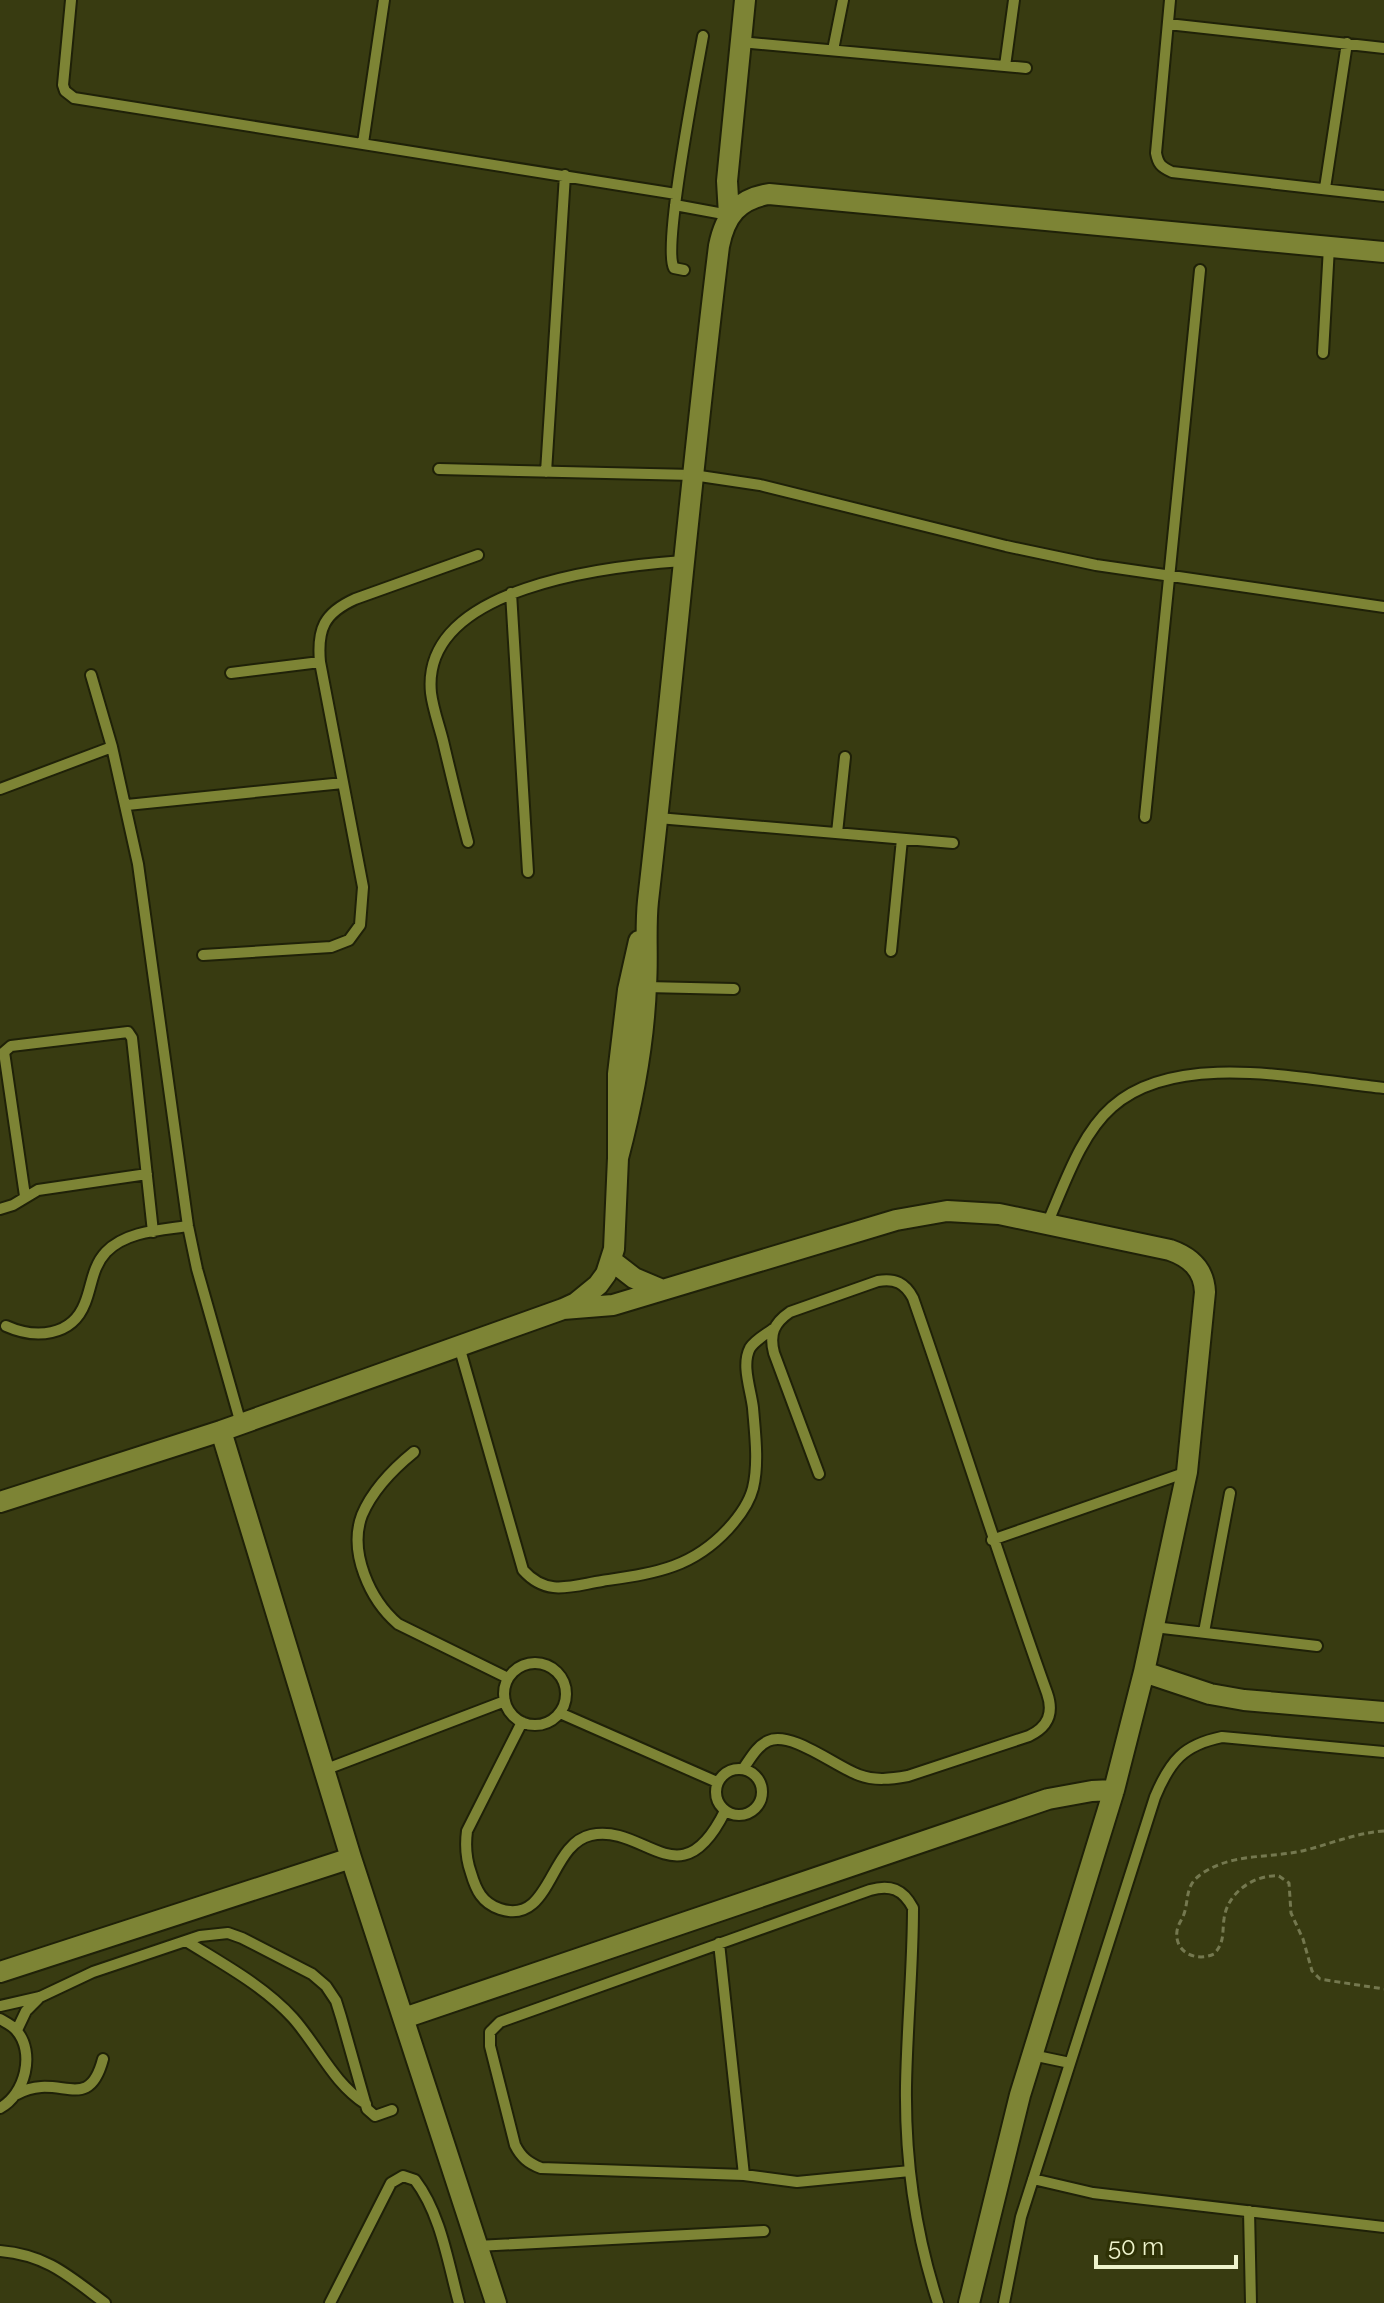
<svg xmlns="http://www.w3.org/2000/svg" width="1384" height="2303" viewBox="0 0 1384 2303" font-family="Raleway,sans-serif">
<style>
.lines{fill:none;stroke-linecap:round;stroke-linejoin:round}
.lane-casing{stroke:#1f2108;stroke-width:14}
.street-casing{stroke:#1f2108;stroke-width:24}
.path{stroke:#74784f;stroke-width:3;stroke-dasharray:6 4;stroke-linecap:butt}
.lane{stroke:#7d8435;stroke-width:10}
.street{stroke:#7d8435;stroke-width:20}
</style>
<rect width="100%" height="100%" fill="#383b11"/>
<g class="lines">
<!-- lane casing -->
<g class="lane-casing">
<path id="lane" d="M71,0L63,85L65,91L74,98L676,194
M1170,0L1156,153C1158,164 1161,167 1172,172L1384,196
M1168,24L1384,48
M740,42L1026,68
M833,50L843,0
M1005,66L1014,0
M363,143L384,0
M1325,188L1347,43
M675,205L729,215
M684,270L674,268C662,249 697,70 703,36
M1323,353L1329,247
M439,469L693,475L760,485L1006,546L1096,565L1384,607
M546,472L565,175
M511,593L528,872
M231,673L320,662
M91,675L112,747L138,864L188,1226L197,1269L241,1424
M0,789L112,747
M127,805L343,783
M1145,817L1200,270
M658,818L953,843
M837,833L845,757
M468,842C459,808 451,775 443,741C439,725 433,709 431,693C420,586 610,566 683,561
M891,951L902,839
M203,955L331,947L349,940L360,925L363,887L320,662C317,629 324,613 355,599L478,555
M646,987L734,989
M25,1196L4,1052L11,1046L128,1032L132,1038L153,1232
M0,1209L13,1205L38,1190L147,1174
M1047,1224C1064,1186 1080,1135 1112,1107C1177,1049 1305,1080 1384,1088
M6,1326C35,1339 72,1337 85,1303C92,1286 92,1267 106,1252C126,1231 161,1230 188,1226
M459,1346L523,1570C547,1597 571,1586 602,1581C654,1573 691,1569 728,1529C739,1517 749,1504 753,1488C759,1463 755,1433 753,1408C751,1390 741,1365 750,1348C755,1340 765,1335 773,1329
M414,1452C393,1469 373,1489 362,1515C348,1552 370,1600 398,1624L508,1678
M992,1540L1187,1472
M1154,1627L1317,1646
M1204,1632L1230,1493
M504 1694a31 31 0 1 1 62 0a31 31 0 1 1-62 0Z
M560,1713L717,1782
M522,1722L467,1831C465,1846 466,1859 471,1873C476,1890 482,1903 500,1909C551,1926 549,1844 591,1835C645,1823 680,1902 725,1811
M716 1792a23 23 0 1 1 46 0a23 23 0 1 1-46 0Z
M743,1769C750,1759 757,1746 768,1741C791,1730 836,1767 859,1775C875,1781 891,1779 908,1776L1029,1736C1048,1727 1054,1713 1047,1693C1000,1562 959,1430 913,1298C905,1283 895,1278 878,1281L790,1312C774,1323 769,1334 774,1353L819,1474
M324,1770L505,1701
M186,1941C223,1964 264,1986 293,2018C318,2046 333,2083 366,2104
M719,1943L744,2175
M0,2006L40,1997L93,1972L200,1936L228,1933L242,1938L312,1974L326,1986L336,2001L341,2017L367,2109L375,2116L392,2110
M0,2019C5,2022 12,2025 16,2030C36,2052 25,2095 0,2108
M17,2030L26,2011L38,1999
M1032,2055L1070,2063
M17,2094C59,2071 88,2116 103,2059
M910,2171L797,2182L744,2175L541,2168C528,2163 521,2157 515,2145L490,2046V2032L500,2022L870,1890C890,1884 903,1889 913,1908C913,1967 907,2026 906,2086C905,2160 915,2232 938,2303
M1033,2179L1093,2193L1384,2227
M1249,2211L1251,2303
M477,2246L764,2231
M0,2251C47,2255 69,2276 105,2303
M330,2303L391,2183L403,2176L415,2180C441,2214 448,2263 459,2303
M1004,2303L1021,2217L1155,1797C1170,1761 1183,1745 1222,1737L1384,1752"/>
</g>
<!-- street casing -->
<g class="street-casing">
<path id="street" d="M729,215L727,181L745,0
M618,1158C633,1101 644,1044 646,985C648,957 645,929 648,901C673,683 692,464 719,246C725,216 738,199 769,194L1384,252
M612,1261L634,1278L660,1289
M563,1309L613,1305L896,1220L947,1211L999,1214L1170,1250C1190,1257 1204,1269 1205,1292L1187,1472L1144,1672L1114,1790L1020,2095L969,2303
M221,1431L351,1858L496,2303
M0,1502L221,1431L563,1309L576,1303L598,1285L606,1274L614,1249L618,1158V1074L628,990L639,941
M1144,1672L1210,1694L1244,1700L1384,1712
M0,1972L351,1858
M404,2018L1048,1799L1092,1791L1114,1790"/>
</g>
<!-- path -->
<path class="path" d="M1384,1831C1356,1833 1333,1843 1306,1850C1271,1859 1231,1852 1200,1875C1185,1886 1189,1899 1184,1914C1182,1920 1178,1924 1177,1931C1174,1953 1197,1962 1214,1954C1225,1942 1222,1933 1224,1919C1227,1893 1254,1874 1279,1876L1289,1883L1291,1913L1303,1939L1312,1971L1320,1979L1332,1981L1384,1989"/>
<!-- lane -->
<use href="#lane" class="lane"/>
<!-- street -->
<use href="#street" class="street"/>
</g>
<!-- scale -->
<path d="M1096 2255v12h140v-12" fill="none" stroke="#eef3cc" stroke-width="4"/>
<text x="1108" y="2255" font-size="24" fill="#eef3cc" stroke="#2e3105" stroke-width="6" paint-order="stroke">50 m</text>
</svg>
